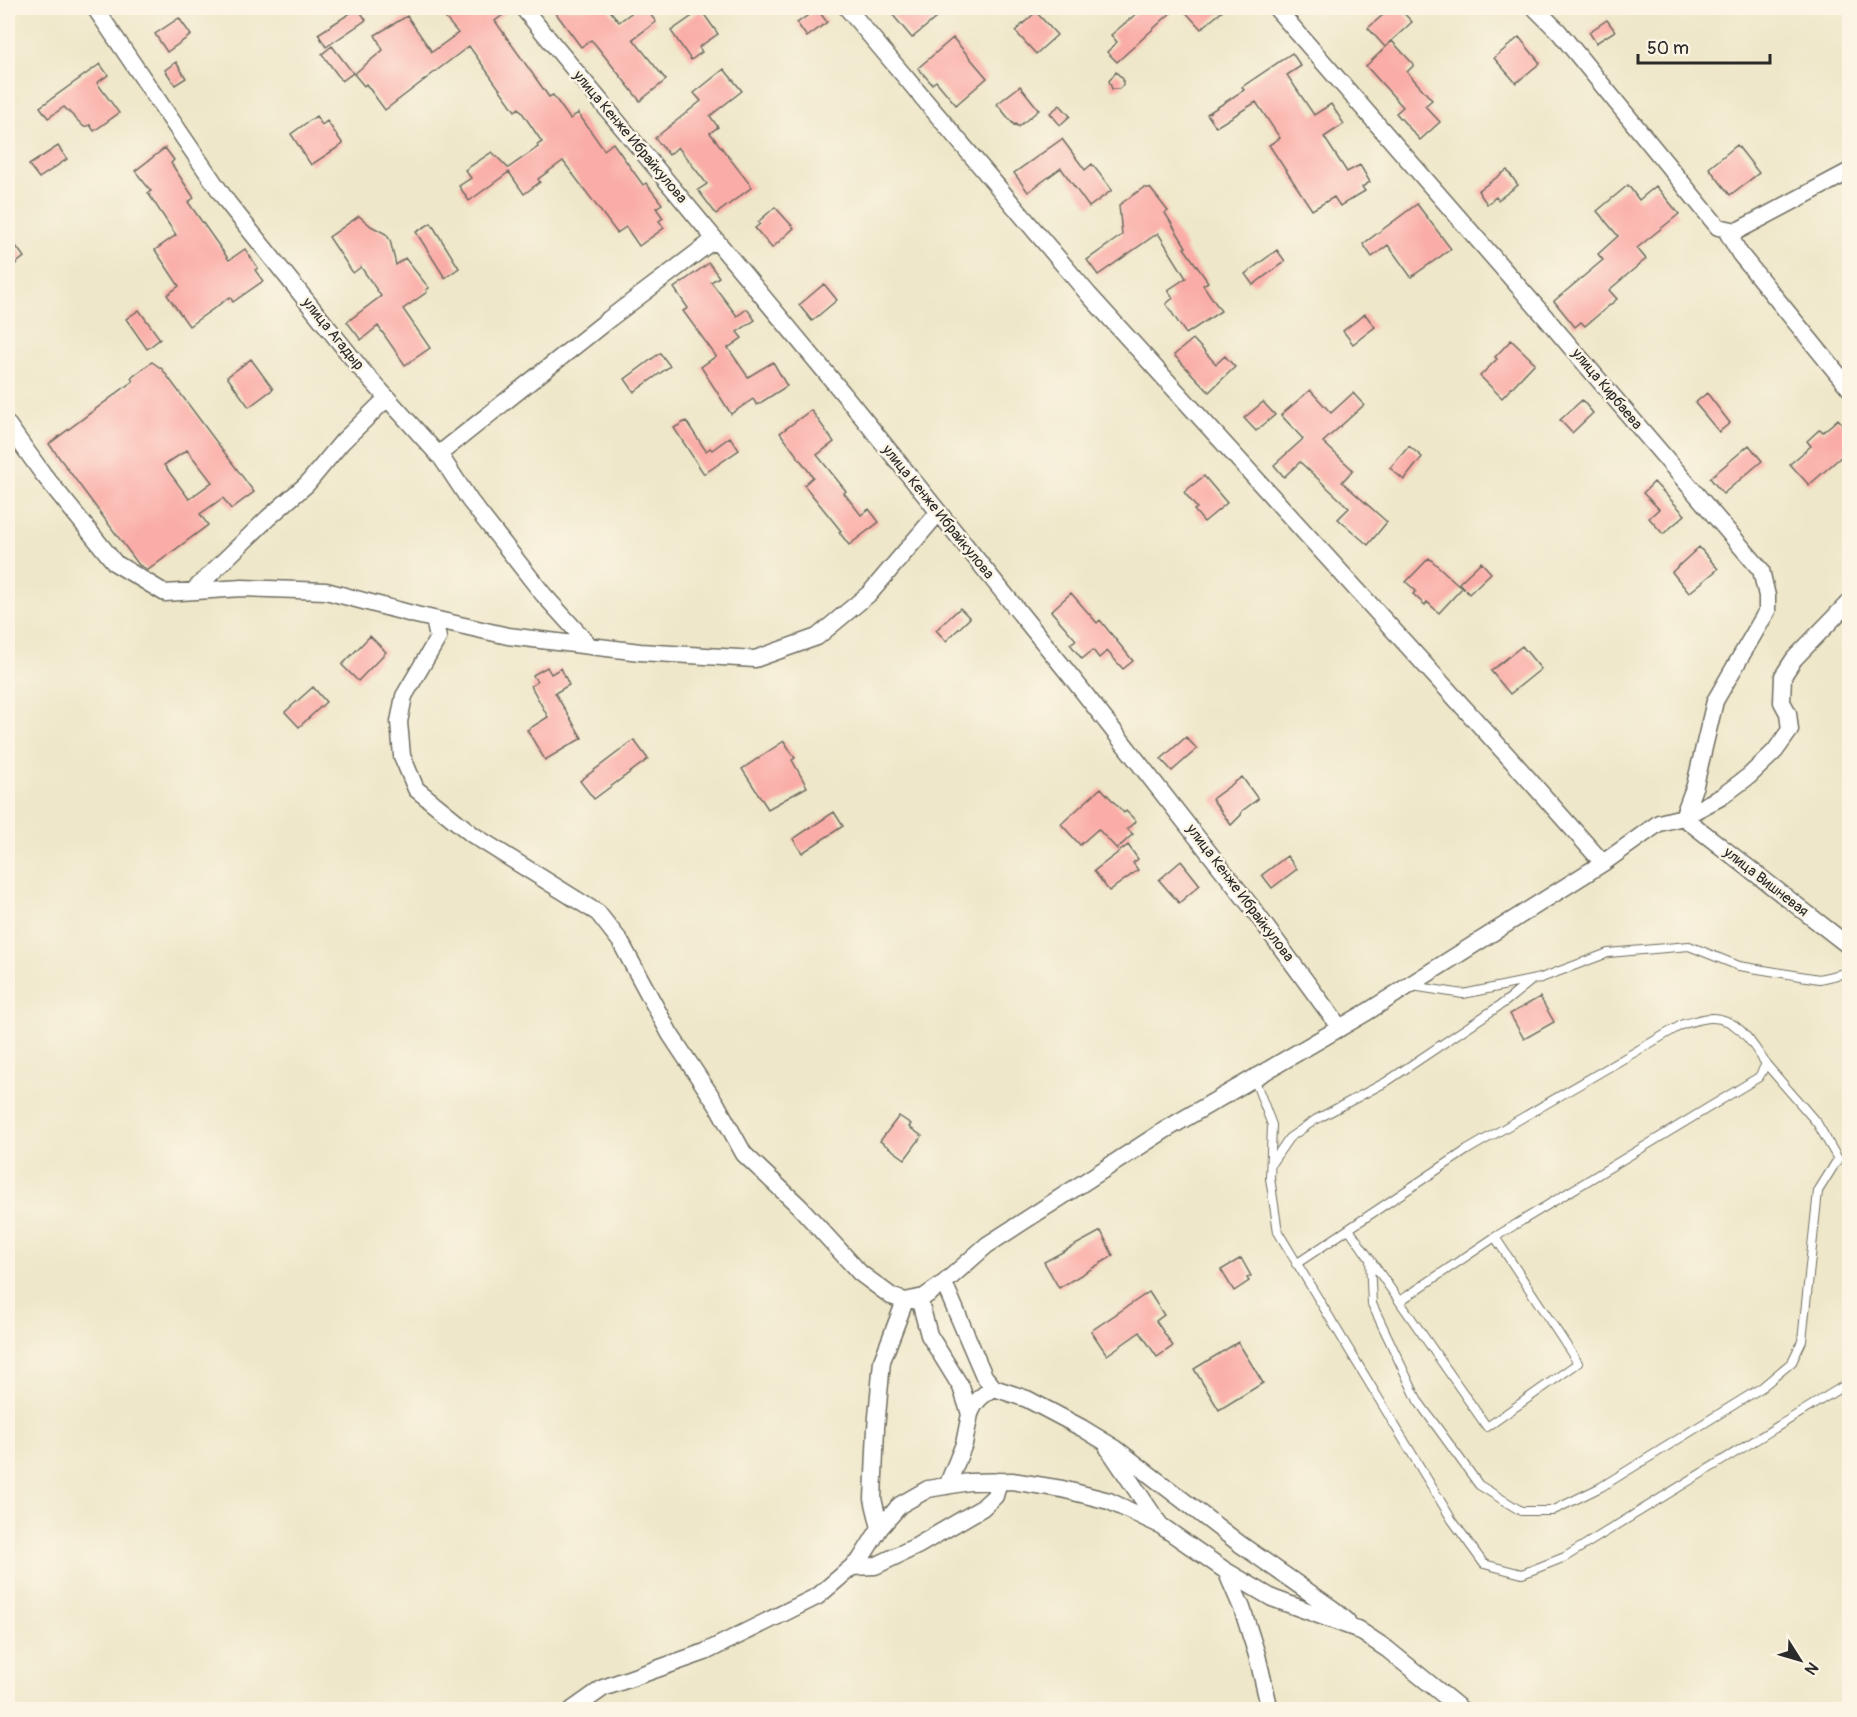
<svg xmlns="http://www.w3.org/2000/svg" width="1857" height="1717" viewBox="0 0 1857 1717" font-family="Pangolin,sans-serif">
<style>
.building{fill:#faada8;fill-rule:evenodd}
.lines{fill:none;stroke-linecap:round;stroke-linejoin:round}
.lane-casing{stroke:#6f6d62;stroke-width:10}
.street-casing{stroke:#6f6d62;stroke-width:19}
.lane{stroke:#fff;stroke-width:8}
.street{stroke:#fff;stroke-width:16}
.labels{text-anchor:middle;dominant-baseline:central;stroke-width:5;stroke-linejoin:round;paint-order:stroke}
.street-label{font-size:15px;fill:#2b2b2b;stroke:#fcf5e5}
</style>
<rect width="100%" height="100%" fill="#fcf5e5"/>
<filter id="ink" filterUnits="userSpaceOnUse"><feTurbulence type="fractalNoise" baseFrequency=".0167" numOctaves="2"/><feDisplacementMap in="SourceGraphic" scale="12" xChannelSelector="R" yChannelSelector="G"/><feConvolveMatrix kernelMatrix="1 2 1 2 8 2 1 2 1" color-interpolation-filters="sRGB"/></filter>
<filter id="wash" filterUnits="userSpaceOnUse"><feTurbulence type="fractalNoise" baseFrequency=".008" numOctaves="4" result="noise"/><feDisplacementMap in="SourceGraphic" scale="24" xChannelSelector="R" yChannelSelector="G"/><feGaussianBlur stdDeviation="1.35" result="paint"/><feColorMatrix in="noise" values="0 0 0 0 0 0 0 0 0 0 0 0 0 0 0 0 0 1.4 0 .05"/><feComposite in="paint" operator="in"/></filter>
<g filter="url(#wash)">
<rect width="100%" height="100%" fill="#eee7c9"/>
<g id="blocks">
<!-- building -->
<path class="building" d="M358,8L366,20L326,47L318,34Z
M437,8H512L495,21L549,97L553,95L570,119L578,113L604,150L613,143L643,185L646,183L662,204L656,208L663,218L659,221L664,228L639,246L626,227L617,233L563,161L538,179L540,182L524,194L509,172L469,201L459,186L471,178L465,170L492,152L508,168L538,147L537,145L542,142L519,108L515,111L469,46L385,110L366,84L364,86L354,74L383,50L375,35L407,16L432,52L458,33Z
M552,8H608L619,22L638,8H646L656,22L633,39L666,80L640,101L595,44L591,40L581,47Z
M887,8H948L912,38Z
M1143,8H1176L1117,62L1107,52L1117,42L1111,35Z
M1182,8H1226L1201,29Z
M1378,8H1399L1412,22L1385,47L1368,28L1384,14Z
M817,9L827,22L807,37L797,23Z
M701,10L718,34L699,47L702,52L691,60L671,31Z
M1036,12L1057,35L1036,54L1015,31Z
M179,18L191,35L167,52L155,34Z
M1607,20L1615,31L1596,43L1589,32Z
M1519,37L1540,63L1516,83L1494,58Z
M953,38L987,78L956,105L936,81L932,84L918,68Z
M1392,41L1414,65L1407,72L1432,100L1425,106L1440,122L1420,140L1396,113L1403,107L1366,66Z
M332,46L353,73L342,81L322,54Z
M1292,53L1301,66L1287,75L1314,115L1331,104L1344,124L1324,137L1347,172L1360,165L1370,182L1362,187L1365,191L1340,206L1334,197L1312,210L1269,145L1280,138L1256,102L1216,127L1207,114L1244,90L1242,87Z
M176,62L186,78L175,85L165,70Z
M100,64L108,75L97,83L119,113L94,131L90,125L84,127L64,107L48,118L40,107Z
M724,69L742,91L710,116L718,127L710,133L752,187L716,214L698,190L707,184L678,147L669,155L655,138L701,101L694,93Z
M1116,72L1123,79V85L1119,89H1112L1109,81Z
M1020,86L1039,110L1018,127L1016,124L1014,125L997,104Z
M1060,105L1070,116L1060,125L1050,113Z
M316,116L322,125L327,121L343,144L311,165L291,134Z
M1062,139L1085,170L1092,164L1112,190L1089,207L1061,168L1028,192L1014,173Z
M1737,145L1759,173L1730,195L1709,168Z
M58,146L67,159L39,178L29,165Z
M165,148L174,160L171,163L194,198L188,202L229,260L245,249L258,268L255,270L263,281L233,302L230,297L189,326L167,295L179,286L155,250L176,235L148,193L151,191L135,171Z
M1507,170L1518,185L1498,200L1496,197L1487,204L1478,191Z
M1628,185L1639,200L1656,186L1679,214L1637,248L1646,259L1609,290L1617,299L1585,326L1581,322L1575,327L1554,301L1603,260L1598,254L1618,236L1597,211Z
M1143,188H1150L1168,211L1165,213L1186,247L1184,248L1208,282L1203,285L1221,311L1186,334L1166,304L1173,298L1168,290L1186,278L1158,233L1098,275L1087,260L1122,235L1119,205Z
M1417,204L1451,249L1411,277L1388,245L1372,257L1363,244Z
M775,207L794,228L772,248L755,228L760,224L758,222Z
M359,216L371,226L386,234L390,240L396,265L405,258L429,288L426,290L427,292L403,309L430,348L405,365L378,326L361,340L347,322L381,296L361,267L353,273L329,237Z
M431,223L459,268L445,278L416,232Z
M8,235L24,257L8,270Z
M1277,250L1285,261L1253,285L1245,274Z
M709,263L719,277L711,282L737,316L747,309L755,320L737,332L742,338L728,348L748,377L773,362L787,386L757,405L753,399L731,414L701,367L716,356L683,311L688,308L674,288Z
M824,284L837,300L812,321L799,305Z
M139,310L160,339L147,349L126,319Z
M1365,314L1375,327L1353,344L1343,331Z
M1193,339L1216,364L1225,356L1235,367L1209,392L1174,355Z
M1511,340L1535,363L1502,398L1480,376L1497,359L1495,357Z
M660,353L670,366L634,392L625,379Z
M251,359L273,389L249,407L227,377Z
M152,362L162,369L254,492L231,509L223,498L200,514L208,525L148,570L139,565L49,444L133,381L131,378ZM187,450L212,482L189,499L164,465Z
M1310,390L1331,413L1353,393L1364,405L1323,442L1353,470L1342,482L1387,522L1368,545L1338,519L1349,508L1300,462L1284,477L1274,465L1303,439L1281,415Z
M1707,393L1730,423L1719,432L1695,403Z
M1582,400L1593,413L1572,433L1560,420Z
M1263,402L1275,415L1256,431L1244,418Z
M811,410L834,442L817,455L846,491L844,493L861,515L869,509L879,522L849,545L839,532L841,531L804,485L813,477L780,433Z
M1838,419L1850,433V449L1809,485L1790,464L1811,446L1807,441L1820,429L1823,432Z
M686,421L706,451L710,448L712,450L730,437L739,450L704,474L674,428Z
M1749,445L1762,461L1723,494L1710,478Z
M1409,446L1422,457L1404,480L1390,468Z
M1204,476L1227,503L1204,522L1194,510L1197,508L1184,492Z
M1654,482L1685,515L1663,534L1649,518L1659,509L1643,493Z
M1699,547L1718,569L1689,593L1672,572Z
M1429,558L1462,588L1439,613L1427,602L1425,605L1413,594L1416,591L1406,582Z
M1481,562L1491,573L1469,594L1459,583Z
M1071,593L1097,623L1100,620L1133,661L1123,669L1107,651L1099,658L1093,650L1082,659L1070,644L1076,640L1051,611Z
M960,608L970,618L946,641L936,630Z
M370,636L386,652L358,681L342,665Z
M1522,646L1541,669L1510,694L1491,671Z
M547,667L551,674L561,668L569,685L555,693L582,738L545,760L527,730L548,717L531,686L537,682L533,675Z
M313,687L326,702L299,727L285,712Z
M1186,737L1197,749L1172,771L1161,759Z
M634,740L648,759L594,799L580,781Z
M784,741L795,758L792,760L807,787L768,809L742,769Z
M1242,777L1258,799L1242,811L1241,815L1231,825L1212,799Z
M1101,788L1124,813L1126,811L1136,821L1127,829L1133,834L1117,849L1098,829L1080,845L1061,824Z
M834,812L843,826L802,853L793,839Z
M1128,845L1138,859L1133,863L1138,870L1109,891L1094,871Z
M1287,856L1297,869L1272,888L1262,875Z
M1181,861L1200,885L1179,903L1159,880Z
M1540,997L1554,1022L1524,1039L1510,1014Z
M899,1116L911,1124L909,1127L922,1136L905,1159L880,1141Z
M1101,1231L1113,1256L1059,1288L1044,1262Z
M1241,1258L1251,1276L1247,1278L1249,1281L1234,1291L1221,1270Z
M1149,1292L1164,1315L1156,1321L1173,1346L1157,1357L1140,1332L1107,1355L1091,1331Z
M1238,1342L1263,1383L1219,1410L1194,1369Z"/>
</g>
</g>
<g filter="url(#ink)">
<use href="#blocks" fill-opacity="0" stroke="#6f6d62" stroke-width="1.5"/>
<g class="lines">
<!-- lane casing -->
<g class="lane-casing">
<path id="lane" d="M1412,986L1463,994L1541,978L1608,953L1689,946L1739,966L1819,979L1850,972
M1254,1078L1272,1125L1270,1178L1278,1232L1452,1520L1484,1564L1522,1574L1565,1557L1850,1382
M1271,1164L1289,1138L1315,1120L1386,1082L1505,1002L1531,981
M1349,1229L1487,1427L1578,1363L1495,1237
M1370,1259L1372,1304L1418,1401L1479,1485L1521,1511H1552L1601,1487L1761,1388L1792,1362L1802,1341L1818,1191L1838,1159L1817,1123L1766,1064
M1296,1264L1467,1150L1683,1024C1692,1022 1702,1018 1711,1018C1738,1017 1753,1045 1766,1064L1759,1077L1495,1237L1400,1301"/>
</g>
<!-- street casing -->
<g class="street-casing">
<path id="street" d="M95,8L228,203L361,369L443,460L470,501L543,594L590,646
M523,8L842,392L1077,684L1250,905L1340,1028
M847,8L1089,295L1515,764L1603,863
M1276,8L1546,318L1761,570L1767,596V611L1715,701L1695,785L1683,817
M1535,8L1559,32L1718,227L1737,231L1850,171
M1726,230L1740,254L1850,389
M8,425L43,474L115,563L165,593L242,588L326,591L416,615L508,636L640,652L755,659L817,637L870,593L938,513
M438,455L609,319L715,239
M193,591L268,518L307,484L342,442L387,398
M434,619L438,638L404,696L399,722L402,756L416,789L473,835L598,913L620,941L670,1034L717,1105L744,1154L799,1206L860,1273L891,1296L905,1301L924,1297L944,1283L987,1245L1165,1130L1367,1012L1603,863L1659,823L1683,817L1721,797L1749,776L1775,751L1790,730L1788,713L1782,702L1783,676L1794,659L1850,601
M1683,817L1850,947
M944,1283L984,1376L994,1388L1027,1399L1082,1428L1115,1448L1240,1544L1333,1609L1347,1621
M919,1298L929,1335L961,1387L970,1414L964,1444L947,1486
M970,1414C975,1401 982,1395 994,1388
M1108,1448L1160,1525
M880,1528L873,1499L876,1428L882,1361L905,1301
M852,1567L875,1566L917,1546L982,1508L995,1496L999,1481
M1226,1571L1242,1608L1257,1655L1270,1710
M572,1710L603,1688L705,1652L818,1596L860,1560L880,1528L900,1505L928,1489L969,1482L1012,1481L1062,1489L1109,1501L1160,1525L1226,1571L1272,1598L1357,1629L1387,1649L1462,1710"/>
</g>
<!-- lane -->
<use href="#lane" class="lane"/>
<!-- street -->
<use href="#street" class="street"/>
</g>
</g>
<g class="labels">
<!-- street labels -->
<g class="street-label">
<text transform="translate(630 137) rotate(50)">улица Кенже Ибрайкулова</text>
<text transform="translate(333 334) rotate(51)">улица Агадыр</text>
<text transform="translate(1607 389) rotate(50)">улица Кирбаева</text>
<text transform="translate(938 512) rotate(51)">улица Кенже Ибрайкулова</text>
<text transform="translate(1766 882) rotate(38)">улица Вишневая</text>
<text transform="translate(1240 893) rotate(53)">улица Кенже Ибрайкулова</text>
</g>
</g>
<!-- margin -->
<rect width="1857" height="1717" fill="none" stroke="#fcf5e5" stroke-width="30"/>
<!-- north arrow -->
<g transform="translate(1800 1660) rotate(127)" stroke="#fcf5e5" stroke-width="4.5" paint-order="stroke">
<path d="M0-4.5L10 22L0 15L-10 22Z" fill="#2b2b2b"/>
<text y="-9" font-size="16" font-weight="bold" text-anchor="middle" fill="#2b2b2b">N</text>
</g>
<!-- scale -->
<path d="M1638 54v9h132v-9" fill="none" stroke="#2b2b2b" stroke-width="3"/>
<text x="1647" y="54" font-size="18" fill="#2b2b2b" stroke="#fcf5e5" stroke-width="4.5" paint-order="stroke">50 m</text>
</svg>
